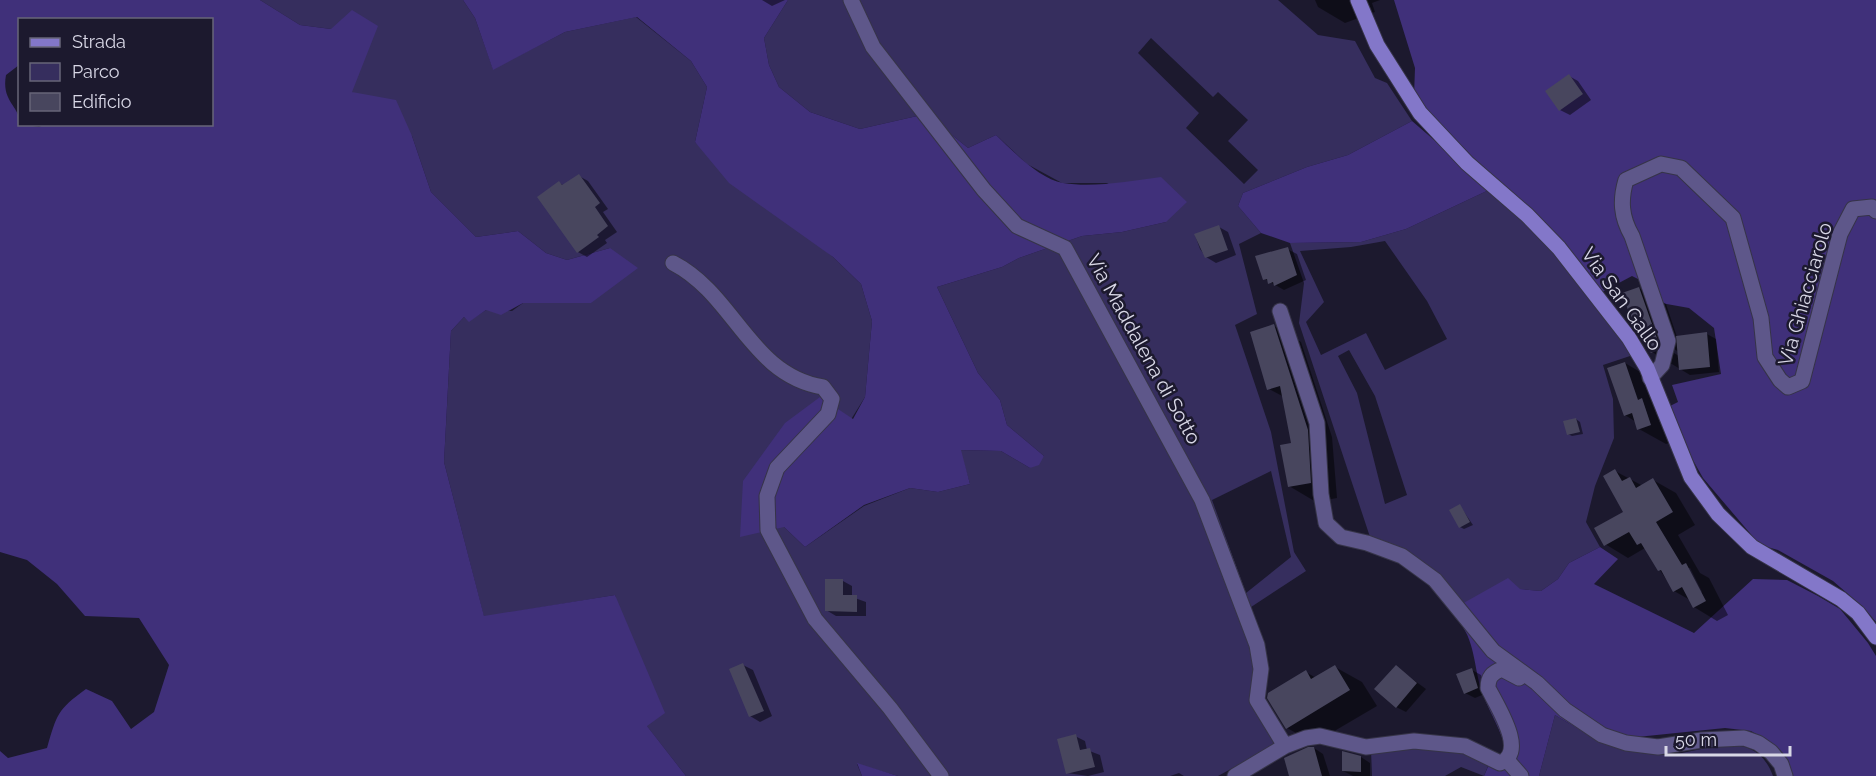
<svg xmlns="http://www.w3.org/2000/svg" width="1876" height="776" viewBox="0 0 1876 776" font-family="Raleway,sans-serif">
<style>
.green{fill:#362e5e;fill-rule:evenodd}
.forest{fill:#40307a;fill-rule:evenodd}
.shadow{fill:#0007;fill-rule:evenodd}
.building{fill:#48465e}
.lines{fill:none;stroke-linecap:round;stroke-linejoin:round}
.street-casing{stroke:#363448;stroke-width:17}
.secondary-casing{stroke:#363448;stroke-width:17}
.street{stroke:#5e578a;stroke-width:15}
.secondary{stroke:#8377c9;stroke-width:15}
.labels{text-anchor:middle;dominant-baseline:central;stroke-width:5;stroke-linejoin:round;paint-order:stroke}
.street-label{font-size:20px;fill:#d8d7e6;stroke:#1c192e}
</style>
<rect width="100%" height="100%" fill="#1c192e"/>
<!-- green -->
<path class="green" d="M260,0H463L475,18L493,69L565,32L636,17L691,61L707,87L695,142L833,257L861,284L872,321L865,397L784,527L805,547L864,506L910,488L938,492L970,484L960,450L1001,451L1030,468L1044,456L1007,425L1000,400L978,373L937,287L1002,267L1019,258L1082,236L1122,232L1166,222L1107,183H1062L1027,164L996,135L968,148L926,114L860,129L810,112L779,87L769,65L764,38L788,0H1278L1318,35L1355,41L1375,78L1387,83L1412,121L1348,155L1307,167L1243,193L1238,206L1261,233L1239,244L1257,314L1235,325L1271,432L1294,552L1306,571L1248,609L1205,494L1181,445L1067,252L1196,505L1254,656L1253,707L1275,745L1218,776H898L857,764L862,776H686L646,725L615,595L484,617L444,462L451,331L464,317L469,321L486,310L512,311L523,303H591L610,248L567,260L546,253L518,231L476,237L431,192L412,136L352,92L331,29L300,25ZM1151,38L1213,97L1218,92L1248,120L1228,141L1258,170L1244,184L1186,128L1199,113L1138,53ZM1271,471L1291,557L1246,593L1212,500Z
M1491,189L1548,239L1633,355L1603,365L1613,399L1614,438L1595,486L1586,522L1600,547L1569,563L1558,579L1541,591L1520,589L1460,605L1370,537L1299,323L1304,283L1290,243L1361,242L1406,229ZM1385,241L1427,301L1447,339L1385,370L1366,333L1321,355L1306,322L1324,302L1300,251L1351,247ZM1349,350L1375,396L1407,495L1385,504L1357,393L1338,356Z
M1555,715C1588,735 1621,754 1662,755C1699,756 1753,722 1773,776H1539Z
M1413,744L1454,749L1488,766L1484,776L1461,767L1445,776H1372L1371,750Z"/>
<!-- forest -->
<path class="forest" d="M0,0H260L300,25L331,29L352,10L378,26L352,92L396,100L412,136L431,192L476,237L518,231L546,253L567,260L610,248L638,268L591,303H523L501,315L486,310L469,322L464,317L451,331L444,462L484,616L615,595L665,713L647,726L686,776H0V751L8,758L47,748C57,714 57,710 86,689L112,701L131,729L154,712L169,665L139,618L85,616L57,584L27,560L0,552ZM20,20H212V124H46L39,127L20,124C20,106 1,102 6,75L19,65Z
M463,0H788L764,38L769,65L779,87L810,112L860,129L926,114L968,148L996,135C1013,151 1039,179 1063,183C1094,188 1130,181 1161,177L1187,202L1166,222L1122,232L1082,236L1019,258L1002,267L937,287L978,373L1000,400L1007,425L1044,456L1039,465L1030,468L1001,451L961,450L970,484L938,492L910,488L864,505L805,547L784,527L740,537L743,481L785,423L820,397L853,419L865,397L872,321L861,284L833,257L729,183L695,142L707,87L691,61L637,17L565,32L493,70L475,18Z
M1394,0H1876V622L1863,607L1833,581L1778,550L1760,545L1703,478L1685,446L1670,406L1678,402L1672,385L1721,374L1714,328L1689,308L1661,303L1648,284L1632,276L1602,292L1414,96L1415,68Z
M1412,121L1491,189L1406,229L1361,242L1290,243L1261,233L1238,206L1243,193L1307,167L1348,155Z
M1600,547L1618,559L1594,584L1694,633L1753,579L1787,580L1818,596L1840,609L1868,643L1876,656V776H1792L1787,760L1777,747L1751,731L1725,728L1598,741L1555,715L1539,776H1484L1493,755L1501,757L1506,752C1502,731 1491,715 1483,695C1474,672 1476,643 1460,623L1469,616L1460,605L1508,578L1520,589L1541,591L1558,579L1569,563Z
M857,763L898,776H862Z"/>
<!-- shadow -->
<path class="shadow" d="M762,0H785L772,6Z
M1315,0H1380L1372,3L1375,12L1345,23L1318,7Z
M1569,76L1578,81L1591,100L1570,115L1560,110Z
M579,176L588,181L608,209L603,212L617,232L605,240L607,243L587,257L578,252L560,183L564,186Z
M1219,227L1228,232L1236,255L1216,263L1206,257L1200,249L1195,235Z
M1287,249L1297,254L1306,280L1284,290L1265,279Z
M1639,288L1666,304L1677,337L1707,334L1716,339L1719,372L1690,375L1652,352ZM1657,339L1679,352V356L1655,342Z
M1274,326L1301,342L1332,437L1337,498L1316,502L1289,486L1293,444L1284,397L1269,389Z
M1625,363L1652,379L1678,440L1666,444L1639,429L1636,422L1625,415Z
M1576,419L1580,422L1583,434L1572,436L1568,434Z
M1615,471L1643,486L1653,480L1676,493L1695,525L1678,535L1700,573L1709,578L1728,615L1717,621L1694,607L1690,600L1674,591L1645,548L1628,558L1605,544L1625,513ZM1687,568H1690L1702,592L1700,593Z
M1460,506L1473,525L1464,529L1460,527Z
M843,581L852,586V597L866,602V616H836L826,610Z
M743,665L753,670L772,716L760,722L750,716Z
M1335,667L1362,682L1377,706L1314,743L1287,728L1306,672L1316,678Z
M1396,667L1426,689L1406,712L1396,707Z
M1472,670L1481,675L1487,693L1475,698L1465,693Z
M1075,736L1085,741L1087,750L1100,755L1104,772L1088,776L1067,773Z
M1314,748L1323,754L1330,776H1291Z
M1361,757L1370,763V776H1353L1343,771Z
M1179,773L1184,776H1170Z"/>
<!-- building -->
<path class="building" d="M1569,74L1583,94L1559,111L1545,91Z
M579,174L600,203L595,207L608,226L597,235L599,237L577,253L537,197L559,181L562,185Z
M1219,225L1228,250L1205,258L1194,234Z
M1288,247L1297,275L1274,286L1273,282L1268,284L1267,279L1263,280L1255,256Z
M1639,287L1658,341L1655,351L1651,353L1635,330L1622,293Z
M1274,324L1308,430L1311,483L1288,487L1280,445L1291,443L1280,386L1267,390L1250,332Z
M1707,332L1710,367L1679,370L1676,336Z
M1625,362L1638,400L1642,398L1651,425L1637,430L1632,413L1624,416L1607,368Z
M1576,418L1580,432L1567,435L1563,421Z
M1615,469L1622,481L1630,477L1636,488L1653,478L1673,512L1656,522L1682,565L1686,563L1706,601L1693,608L1682,587L1673,592L1661,570L1658,571L1641,543L1637,545L1629,532L1604,546L1594,528L1623,512L1603,476Z
M1460,504L1470,522L1459,528L1449,510Z
M825,579H843V595H857V612L825,611Z
M743,663L764,711L749,717L729,669Z
M1335,665L1350,690L1286,729L1267,698L1268,693L1306,670L1311,679Z
M1396,665L1417,683L1396,708L1374,689Z
M1472,668L1478,688L1464,694L1456,674Z
M1076,734L1080,750L1090,748L1095,767L1066,774L1057,739Z
M1308,747H1314L1322,776H1289L1284,758Z
M1342,751L1361,756V772L1342,771Z"/>
<g class="lines">
<!-- street casing -->
<g class="street-casing">
<path id="street" d="M851,0L873,47L984,190L1017,226L1065,248L1202,500L1257,645L1261,669L1257,700L1285,746
M673,263C735,295 750,375 823,387L832,399L828,414L777,468L767,496L768,530L815,619L890,708L941,776
M1280,311L1317,423L1321,494L1326,523L1341,537L1367,543L1402,556L1435,580L1493,651L1537,683L1565,710L1602,735L1626,743L1658,747L1702,740L1744,738L1758,743L1771,752L1781,764L1785,776
M1650,378L1662,365L1668,341L1632,236C1621,217 1620,200 1626,180L1661,164L1681,168L1733,218L1761,318L1765,357L1780,380L1788,387L1802,381L1840,234L1853,209L1872,207L1876,211
M1507,760L1521,776
M1235,776L1285,746L1306,738L1320,736L1366,747L1414,741L1465,746L1500,763C1528,753 1497,706 1488,688C1488,677 1492,673 1502,669L1519,678"/>
</g>
<!-- secondary casing -->
<g class="secondary-casing">
<path id="secondary" d="M1358,0L1377,45L1420,113L1467,163L1527,215L1559,248L1629,338L1647,368L1691,477L1718,514L1752,547L1841,599L1858,613L1876,637"/>
</g>
<!-- street -->
<use href="#street" class="street"/>
<!-- secondary -->
<use href="#secondary" class="secondary"/>
</g>
<g class="labels">
<!-- street labels -->
<g class="street-label">
<text transform="translate(1805 294) rotate(-74)">Via Ghiacciarolo</text>
<text transform="translate(1622 299) rotate(54)">Via San Gallo</text>
<text transform="translate(1144 349) rotate(61)">Via Maddalena di Sotto</text>
</g>
</g>
<!-- legend -->
<rect x="18" y="18" width="195" height="108" fill="#1c192e" stroke="#676578" stroke-width="1.5"/>
<rect x="30" y="38" width="30" height="9" fill="#8377c9" stroke="#676578" stroke-width="1.5"/>
<text x="72" y="48" font-size="18" fill="#d8d7e6">Strada</text>
<rect x="30" y="63" width="30" height="18" fill="#362e5e" stroke="#676578" stroke-width="1.5"/>
<text x="72" y="78" font-size="18" fill="#d8d7e6">Parco</text>
<rect x="30" y="93" width="30" height="18" fill="#48465e" stroke="#676578" stroke-width="1.5"/>
<text x="72" y="108" font-size="18" fill="#d8d7e6">Edificio</text>
<!-- scale -->
<path d="M1666 746v9h124v-9" fill="none" stroke="#d8d7e6" stroke-width="3"/>
<text x="1675" y="746" font-size="18" fill="#d8d7e6" stroke="#1c192e" stroke-width="4.5" paint-order="stroke">50 m</text>
</svg>
